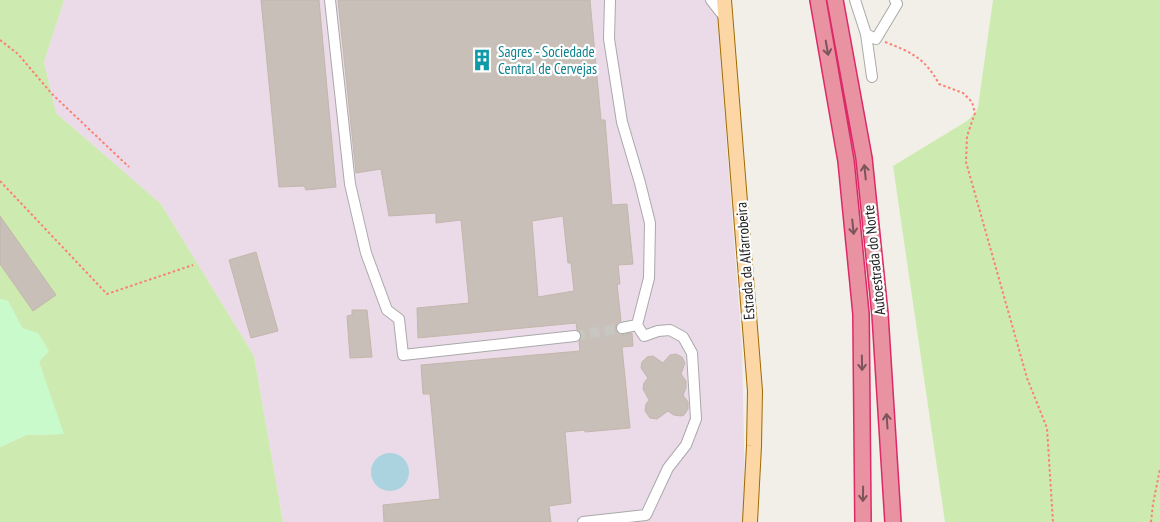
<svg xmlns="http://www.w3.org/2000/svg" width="1160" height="522" viewBox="0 0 1160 522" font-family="'PT Sans Narrow',sans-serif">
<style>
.industrial{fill:#ebdbe8}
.grass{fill:#cdebb0}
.park{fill:#c8facc}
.water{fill:#aad3df}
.building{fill:#c7bfb8;stroke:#c4b6ab;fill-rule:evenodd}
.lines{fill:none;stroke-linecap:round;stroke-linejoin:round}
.minor-tunnel{stroke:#c8c6c1;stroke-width:10;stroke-dasharray:10 5;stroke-linecap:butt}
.minor-casing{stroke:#a9a9a9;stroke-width:12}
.major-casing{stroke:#a06b00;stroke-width:16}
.highway-casing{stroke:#dc2a67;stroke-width:18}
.path{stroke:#fa8072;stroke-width:2;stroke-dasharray:2.5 2.5;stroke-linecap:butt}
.minor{stroke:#fff;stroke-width:10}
.major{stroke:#fcd6a4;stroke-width:14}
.highway{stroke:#e892a2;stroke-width:15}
.oneway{stroke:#7b545c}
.labels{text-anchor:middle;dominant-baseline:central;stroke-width:4.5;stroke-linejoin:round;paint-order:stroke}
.culture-label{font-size:15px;fill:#0d838f;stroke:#fff;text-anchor:start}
.street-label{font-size:15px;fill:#222;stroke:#fff}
</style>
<rect width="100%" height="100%" fill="#f2efe9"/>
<!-- industrial -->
<path class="industrial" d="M64,0H716L742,348L745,493L743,522H283L254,356L161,204L56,113L44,62Z"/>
<!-- grass -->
<path class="grass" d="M0,0H64L44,62L56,113L161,204L254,356L283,522H0V447L26,435L63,434L39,362L38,334L22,328L8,301L0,299Z
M993,0H1160V522H945L893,166L967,121L976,112L978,107Z"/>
<!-- park -->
<path class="park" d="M0,299L8,301L22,328L38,333L49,351L39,362L64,434L26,435L0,447Z"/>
<!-- water -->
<path class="water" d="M371 472a19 19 0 1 1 38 0a19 19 0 1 1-38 0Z"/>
<!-- building -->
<path class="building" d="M261,0H319L336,187L306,190L304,186L279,187Z
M338,0H590L601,120H605L612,205L627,204L633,264L618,265L620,284H617L621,321L617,323L615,329L620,335L632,333L633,346L622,347L630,428L585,432V430L565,432L571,503L549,506L551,522H384L383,505L440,499L430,394H423L421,365L580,351L579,342L582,336L577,330L576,323L418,338L417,308L469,303L461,220L436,223V213L389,216L381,169L356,173ZM563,216L568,263H571L574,291L538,297L532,221Z
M0,216L56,295L33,311L0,264Z
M256,252L278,331L251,338L229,260Z
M352,310H367L372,357L350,358L347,316L352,315Z
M676,354L682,357L685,363L681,374L686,381V388L683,395L688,402V409L684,415L681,416L674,415L668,411L657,419L650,418L645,411L646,404L649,400L643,389L644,383L648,378L641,368L642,362L647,357L653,356L663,363L670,355Z"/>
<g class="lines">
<!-- minor-tunnel -->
<path class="minor-tunnel" d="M575,336L622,328"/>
<!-- minor casing -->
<g class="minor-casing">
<path id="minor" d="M330,0L350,184L366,253L387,310L399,319L403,355L575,336
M711,0L725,18
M855,0L866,34L872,77
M866,34L876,39L897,4L895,0
M622,328L637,325
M583,522L646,515L668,468L686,445L696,419L692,353L683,337L670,330L658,331L644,336L637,325L649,278L650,223L640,183L622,122L609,39L610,0"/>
</g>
<!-- major casing -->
<g class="major-casing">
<path id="major" d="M724,0L755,391L754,446L750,522"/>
</g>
<!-- highway casing -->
<g class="highway-casing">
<path id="highway" d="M818,0L846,161L861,314L863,522
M835,0L864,158L880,314L893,522"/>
</g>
<!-- path -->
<path class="path" d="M0,40L18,54L52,94L129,167
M885,42C911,52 925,58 939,84L963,93L972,102L975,113L967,136L966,162L1027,378L1047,428L1053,522
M0,181L107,294L193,265
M1151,522L1153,504L1160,469"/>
<!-- minor -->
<use href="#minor" class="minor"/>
<!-- major -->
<use href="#major" class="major"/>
<!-- highway -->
<use href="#highway" class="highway"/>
</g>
<!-- one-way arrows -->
<defs><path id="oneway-shaft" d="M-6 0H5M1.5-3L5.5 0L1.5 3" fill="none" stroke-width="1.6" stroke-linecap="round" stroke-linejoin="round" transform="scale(1.25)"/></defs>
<g class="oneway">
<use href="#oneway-shaft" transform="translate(827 48) rotate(80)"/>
<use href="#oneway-shaft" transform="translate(865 172) rotate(-96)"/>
<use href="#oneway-shaft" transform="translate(853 227) rotate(84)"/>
<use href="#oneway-shaft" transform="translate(862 363) rotate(89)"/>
<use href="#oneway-shaft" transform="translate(887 421) rotate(-94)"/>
<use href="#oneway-shaft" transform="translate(863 494) rotate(91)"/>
</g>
<!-- icons -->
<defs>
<g id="building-bare" transform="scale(1.725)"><path d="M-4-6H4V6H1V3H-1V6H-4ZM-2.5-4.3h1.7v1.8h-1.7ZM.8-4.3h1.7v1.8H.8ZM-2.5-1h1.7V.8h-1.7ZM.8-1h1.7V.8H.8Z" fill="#0f9aa8" stroke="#fff" stroke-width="2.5" paint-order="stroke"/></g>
</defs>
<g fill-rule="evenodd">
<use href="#building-bare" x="482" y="60"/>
</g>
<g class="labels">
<!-- culture labels -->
<g class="culture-label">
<text x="498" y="51">Sagres - Sociedade<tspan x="498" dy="17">Central de Cervejas</tspan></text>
</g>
<!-- street labels -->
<g class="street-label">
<text transform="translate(874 260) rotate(-96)">Autoestrada do Norte</text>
<text transform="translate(745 261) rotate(-94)">Estrada da Alfarrobeira</text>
</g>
</g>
</svg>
